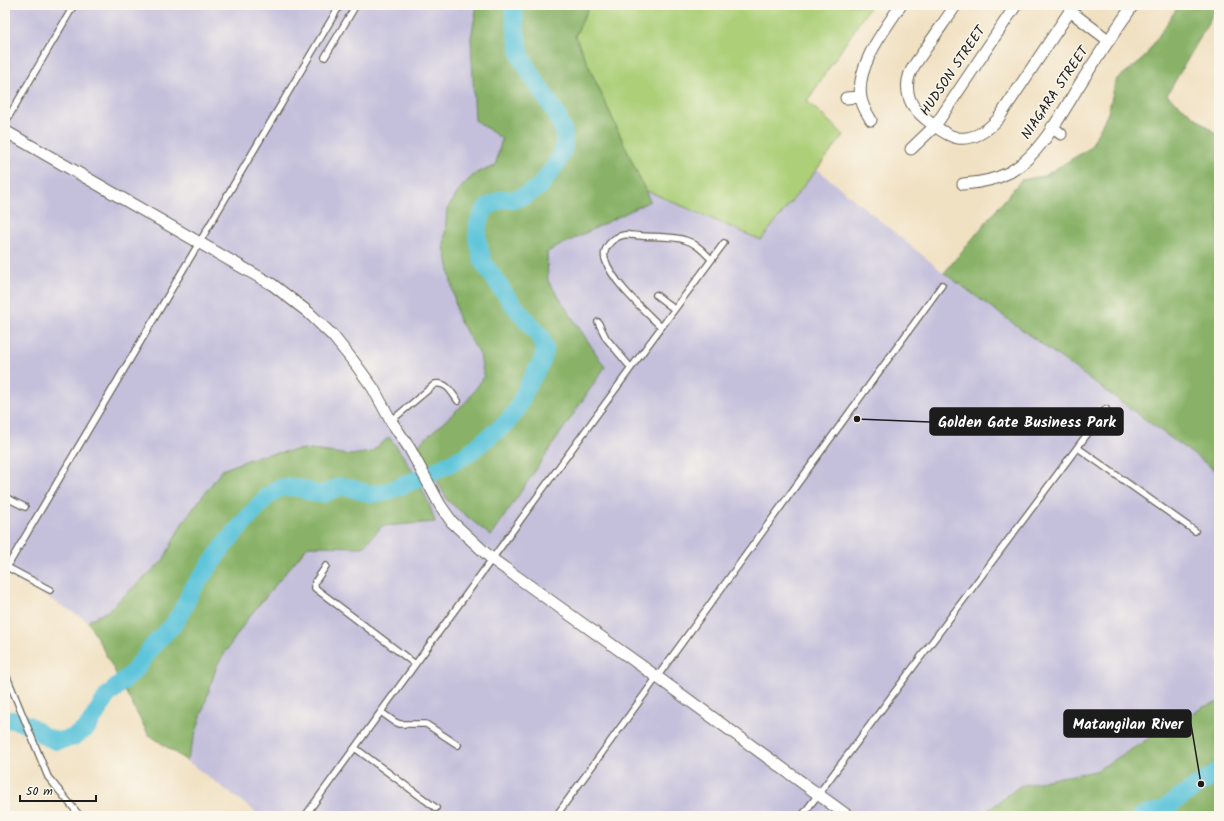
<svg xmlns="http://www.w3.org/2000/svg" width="1224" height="821" viewBox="0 0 1224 821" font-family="Kalam,sans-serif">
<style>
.industrial{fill:#c4c0db}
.green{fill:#accf78;stroke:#64764a}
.forest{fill:#89b268;stroke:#526742}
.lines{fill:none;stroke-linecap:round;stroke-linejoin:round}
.river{stroke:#5dc4da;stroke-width:18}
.service-casing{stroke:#676156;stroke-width:8}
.minor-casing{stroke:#676156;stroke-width:13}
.service{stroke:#fff;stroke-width:5.5}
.minor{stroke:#fff;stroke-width:11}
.labels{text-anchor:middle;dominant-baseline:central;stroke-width:3;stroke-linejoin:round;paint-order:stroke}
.street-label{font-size:14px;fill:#1c1c1c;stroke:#fbf7ec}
.leader{fill:none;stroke:#1c1c1c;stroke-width:1.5}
.callout-dot{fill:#1c1c1c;stroke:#fbf7ec;stroke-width:1.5}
.callout{fill:#1c1c1c;stroke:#1c1c1c;stroke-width:1.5}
.callout-label{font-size:15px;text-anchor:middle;font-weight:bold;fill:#fff}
</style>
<rect width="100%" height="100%" fill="#fbf7ec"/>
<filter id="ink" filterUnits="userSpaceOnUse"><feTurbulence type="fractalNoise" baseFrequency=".025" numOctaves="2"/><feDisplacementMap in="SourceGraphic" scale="8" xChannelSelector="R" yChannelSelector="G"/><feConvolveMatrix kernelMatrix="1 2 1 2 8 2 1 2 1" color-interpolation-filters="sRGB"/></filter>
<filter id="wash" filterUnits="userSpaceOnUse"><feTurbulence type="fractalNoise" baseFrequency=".012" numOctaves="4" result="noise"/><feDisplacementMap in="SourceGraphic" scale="16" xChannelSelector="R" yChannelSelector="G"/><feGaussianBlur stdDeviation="0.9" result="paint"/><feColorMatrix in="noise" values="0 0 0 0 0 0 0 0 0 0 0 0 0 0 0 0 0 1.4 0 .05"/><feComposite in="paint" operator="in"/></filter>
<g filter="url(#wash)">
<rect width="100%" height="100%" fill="#f1e1c3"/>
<!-- industrial -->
<path class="industrial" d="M5,5H477L471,38L502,139L495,166L476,173L444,245L458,318L480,355L484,377L467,401L418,445L605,368L548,281L547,252L649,201L645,190L761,240L817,169L944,273L1219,473V702L1203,707L1189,716L1173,723L1096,771L1056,778L1020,786L981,816H261L187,761L217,665L248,618L309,546L363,547L381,526L435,522L389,437L371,451L351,455L304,449L181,525L163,561L106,612L88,621L5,573Z"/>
<!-- green -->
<path class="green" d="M590,5H871L807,101L844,135L761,240L645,190L575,36Z"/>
<!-- forest -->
<path class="forest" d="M477,5H590L575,36L650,201L547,252L548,281L605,367L491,536L448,501L418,445L467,401L484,377L480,355L458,318L444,245L447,209L463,185L476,173L495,166L502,139L475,120L471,38Z
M1179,5H1217L1204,31L1167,95L1219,136V473L944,273L1021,180L1044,176L1090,148L1108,113L1116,80L1144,58Z
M389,437C407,459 428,495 435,522L382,526L363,547L308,546L248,618L217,665L187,761L148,734L88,621L106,612L163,561L181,525L222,470L258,456L304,449L351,455L371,452Z
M1219,702V816H981L1020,786L1056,778L1096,771L1174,723L1189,716L1203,707Z"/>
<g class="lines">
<!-- river -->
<path class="river" d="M5,720H15L28,725L44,736L56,741L72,738L87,728L107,696L134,671L155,643L173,625L184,607L191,591L226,543L259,505L268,496L279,488L292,487L303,489L312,493L323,494L341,486L351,488L370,494L383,493L421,478L465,456L505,424L516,411L528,385L542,361L545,350L541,337L510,301L483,262L477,238L478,223L485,209L494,203L503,199L513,200L526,195L539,187L557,163L564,147V133L556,113L532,76L521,57L516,32L513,5
M1142,816L1162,810L1219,771"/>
</g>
</g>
<g filter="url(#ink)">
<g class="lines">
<!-- service casing -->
<g class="service-casing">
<path id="service" d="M325,57L356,5
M5,123L74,5
M656,295L674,309
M598,322L606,338L631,368
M661,327C644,310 612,282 605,259C602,248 613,237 624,235C629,234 636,236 642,236C655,237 673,236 685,240C696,243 703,251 711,259
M391,421L435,384C447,382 451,392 458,401
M1078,448L1195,531
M5,497L25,507
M5,566L50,590
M326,566L315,582V588L415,664
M7,567L340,5
M5,672L48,777L80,816
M381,712L395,722L400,724H426L458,745
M355,748L436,808
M305,816L631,368L724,243
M556,816L942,285
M802,816L1106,409"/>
</g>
<!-- minor casing -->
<g class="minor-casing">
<path id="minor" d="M956,5C946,19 936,34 926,48C920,58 910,68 908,80C907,87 908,97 912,104C918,115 945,136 958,138C974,140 988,130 998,119L1074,5
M1070,11L1108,40
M846,98L860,97
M871,120C867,113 862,106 861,98C855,67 885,29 901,5
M1052,127L1061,134
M5,131L273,285L308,312L333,336L354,362L373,388L391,421L410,449L440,505L452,522L492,559L657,677L848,816
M911,149L935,126L1016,5
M963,184C980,183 995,180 1010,172C1040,155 1062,113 1080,84C1097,57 1115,31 1133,5"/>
</g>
<!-- service -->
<use href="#service" class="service"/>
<!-- minor -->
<use href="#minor" class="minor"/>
</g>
</g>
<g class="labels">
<!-- street labels -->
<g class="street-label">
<text transform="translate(953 71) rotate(-56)">HUDSON STREET</text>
<text transform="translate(1055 93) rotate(-56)">NIAGARA STREET</text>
</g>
</g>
<!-- callouts -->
<path class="leader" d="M857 419L930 422M1201 784L1191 724"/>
<g class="callout-dot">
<circle cx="857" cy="419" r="4"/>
<circle cx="1201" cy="784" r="4"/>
</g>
<g class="callout">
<rect x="930" y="408" width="193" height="27" rx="4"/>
<rect x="1064" y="710" width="127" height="27" rx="4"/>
</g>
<g class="callout-label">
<text x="1027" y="427">Golden Gate Business Park</text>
<text x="1128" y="729">Matangilan River</text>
</g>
<!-- margin -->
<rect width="1224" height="821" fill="none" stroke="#fbf7ec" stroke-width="20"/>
<!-- scale -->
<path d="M20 795v6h76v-6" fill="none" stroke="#1c1c1c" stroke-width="2"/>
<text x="26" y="795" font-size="12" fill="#1c1c1c" stroke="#fbf7ec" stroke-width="3" paint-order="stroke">50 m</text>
</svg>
